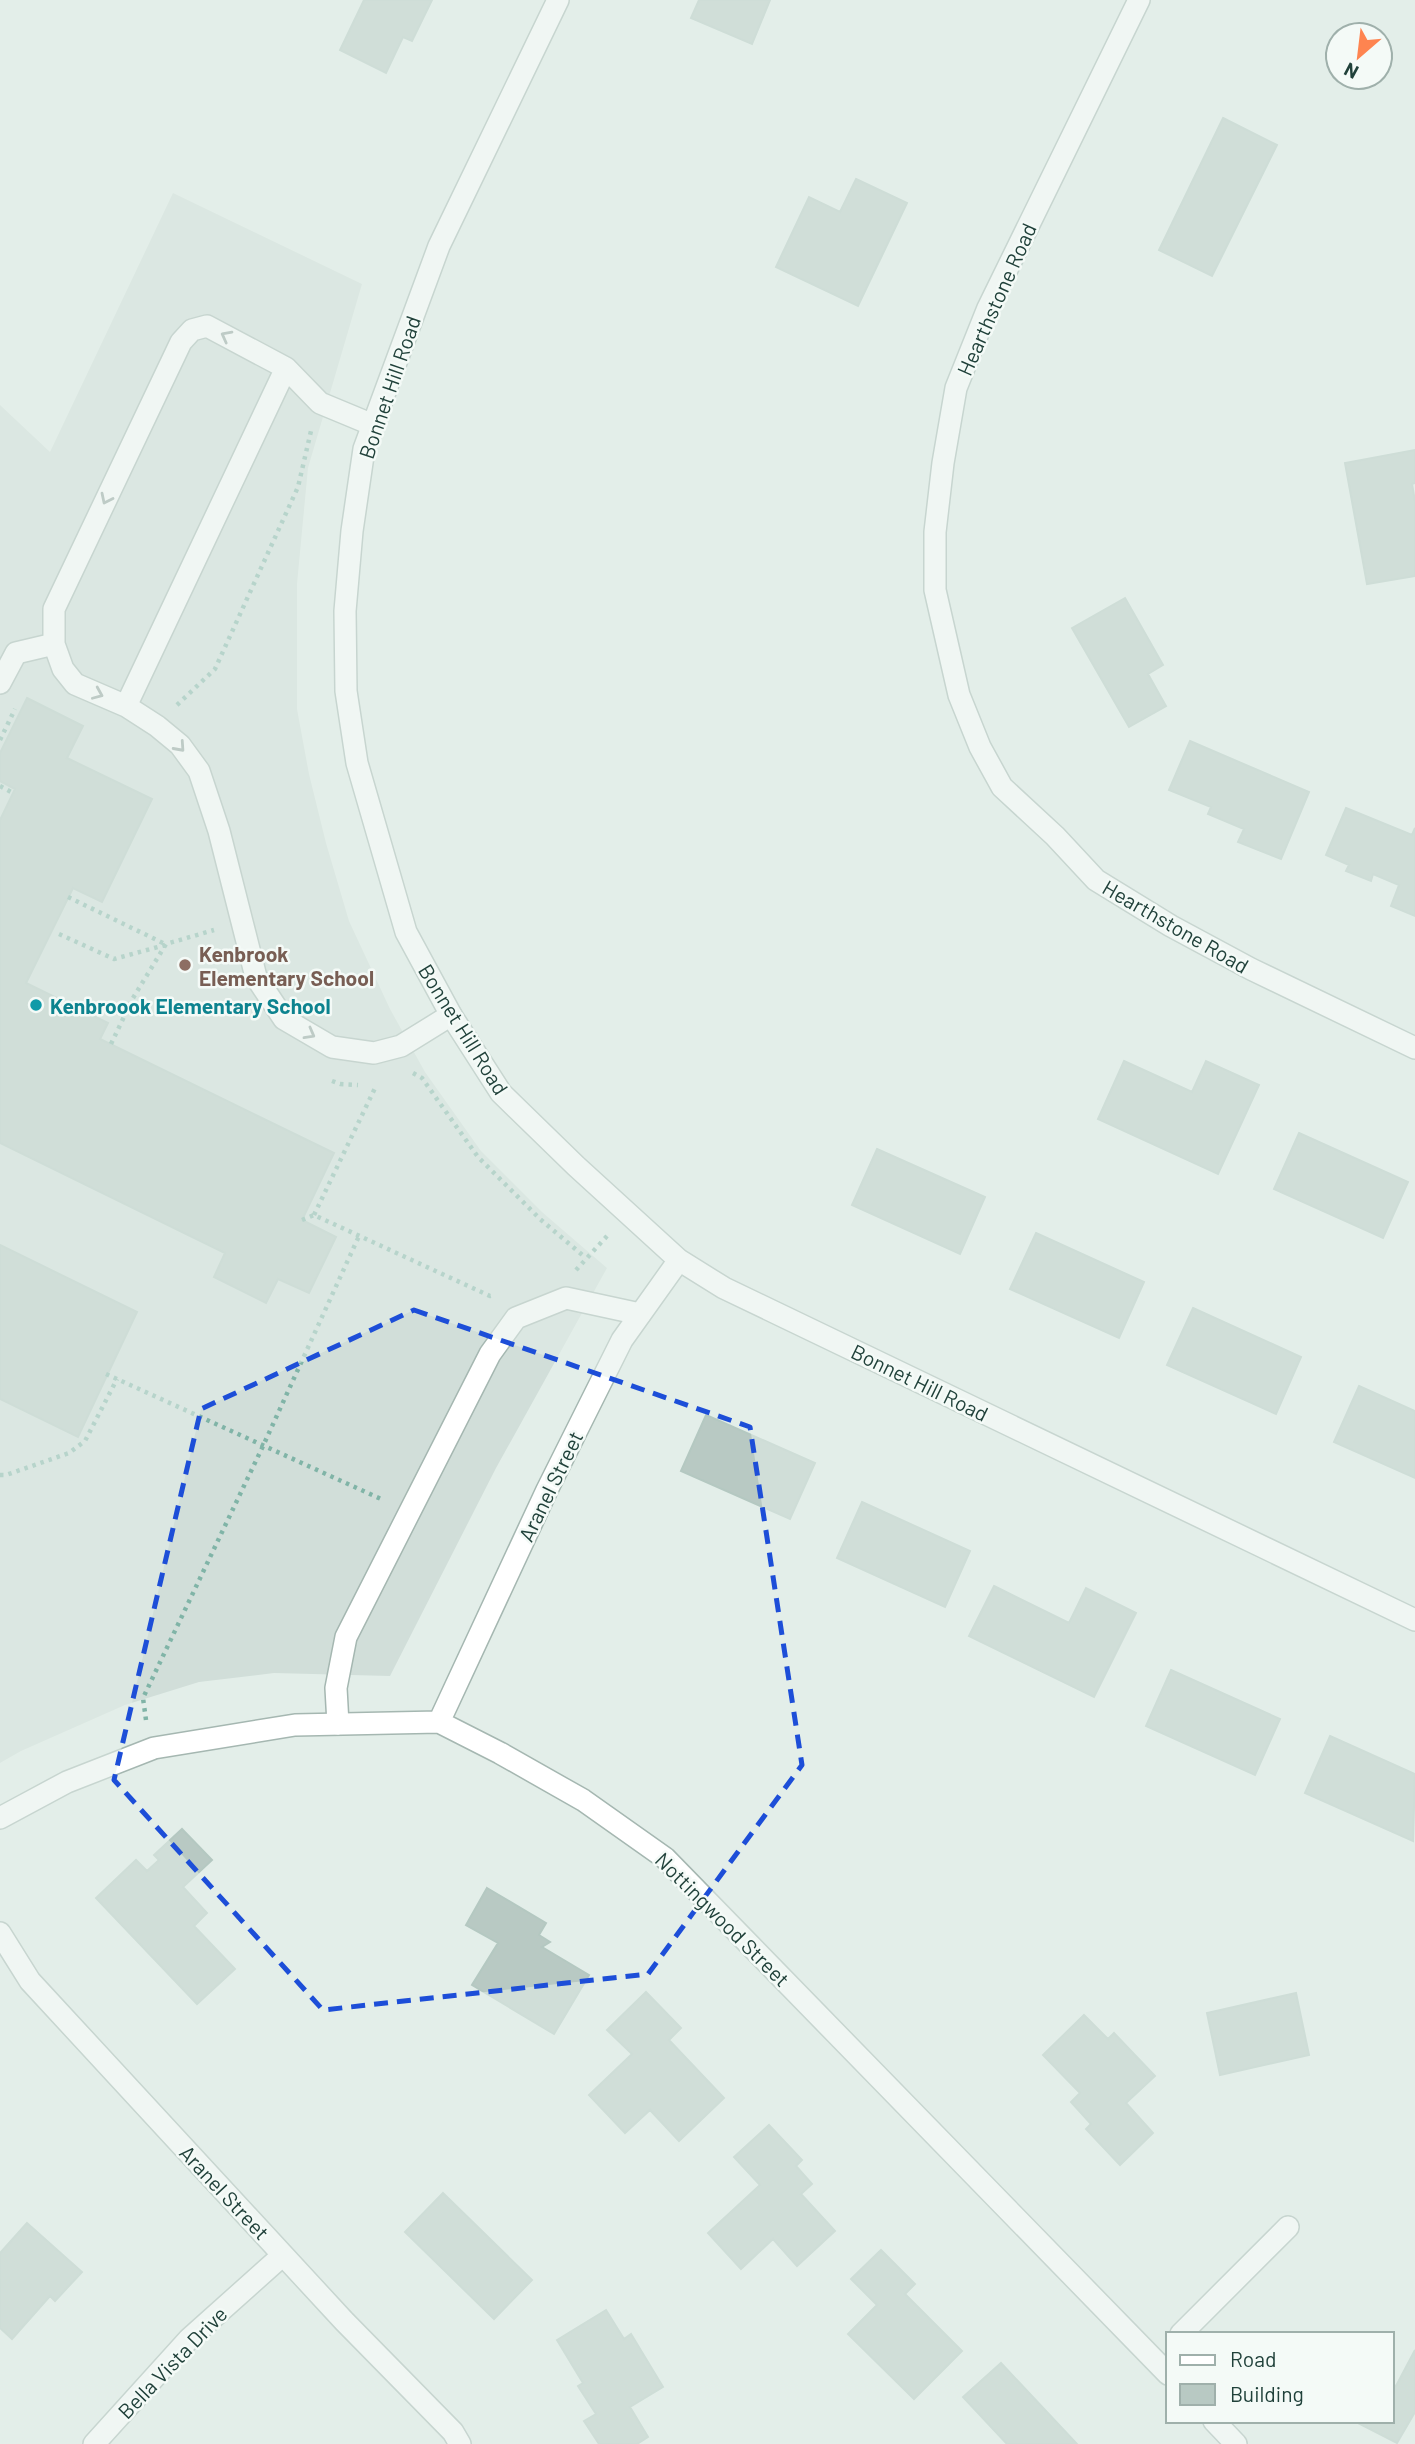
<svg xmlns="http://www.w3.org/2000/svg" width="1415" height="2444" viewBox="0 0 1415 2444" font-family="Barlow,sans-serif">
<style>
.built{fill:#d1ded9}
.building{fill:#b8c9c3;stroke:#b4c8c1;stroke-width:2}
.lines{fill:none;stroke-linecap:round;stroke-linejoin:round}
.service-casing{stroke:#a5b7b1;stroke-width:24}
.minor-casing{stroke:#a5b7b1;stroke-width:24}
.path{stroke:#80b4a7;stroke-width:4.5;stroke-dasharray:3.5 5;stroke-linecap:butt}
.service{stroke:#fff;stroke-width:21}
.minor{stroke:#fff;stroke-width:21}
.oneway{stroke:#90a09c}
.marked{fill:none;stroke:#1d4ed8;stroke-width:5;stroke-dasharray:14 9;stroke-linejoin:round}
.education-dot{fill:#8d6e63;stroke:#f4faf7;stroke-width:2.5}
.culture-dot{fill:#0f9aa8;stroke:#f4faf7;stroke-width:2.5}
.labels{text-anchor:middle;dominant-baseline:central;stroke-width:5;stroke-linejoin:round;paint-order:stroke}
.street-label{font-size:21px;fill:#20413a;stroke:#f4faf7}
.education-label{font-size:21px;font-weight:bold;fill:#785e54;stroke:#f4faf7;text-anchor:start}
.culture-label{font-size:21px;font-weight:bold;fill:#0d838f;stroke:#f4faf7;text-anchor:start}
</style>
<rect width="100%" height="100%" fill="#e3eee9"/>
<!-- built -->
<path class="built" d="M173,193L362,284L308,468L297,584V709L309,774L326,843L349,921L390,1009L425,1072L481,1151L542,1212L607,1268L496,1468L390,1676L274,1673L199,1682L125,1705L21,1751L0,1763V405L50,452Z"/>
<!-- building -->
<path class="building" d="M364,0H432L412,41L403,37L386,73L340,50Z
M699,0H770L752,44L691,18Z
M1223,118L1277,145L1212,276L1159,250Z
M856,179L907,203L858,306L776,267L809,197L840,212Z
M1415,450V483L1412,484L1415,501V576L1367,584L1345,463Z
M1125,598L1163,665L1148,674L1166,706L1129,727L1072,628Z
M27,698L83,726L67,758L152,799L102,902L73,888L26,983L108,1023L100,1039L334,1153L302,1220L336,1237L309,1293L278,1279L266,1303L214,1277L225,1253L0,1143V820L15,789L0,781V753Z
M1190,741L1309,792L1281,859L1238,842L1244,829L1208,814L1211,807L1169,790Z
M1346,808L1412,835L1415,828V916L1391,906L1399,885L1373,874L1371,881L1346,871L1349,865L1326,855Z
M1124,1061L1192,1092L1206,1061L1259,1085L1218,1174L1098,1119Z
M1299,1133L1408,1182L1383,1238L1274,1189Z
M877,1149L985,1197L960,1254L852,1205Z
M1036,1233L1144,1282L1119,1338L1010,1289Z
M0,1245L137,1312L78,1437L0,1399Z
M1193,1308L1301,1357L1276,1414L1167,1365Z
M1359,1386L1415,1411V1478L1334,1442Z
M706,1415L815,1463L790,1519L681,1471Z
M862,1502L970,1551L945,1607L837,1558Z
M994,1586L1069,1623L1086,1588L1136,1613L1094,1697L969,1636Z
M1171,1670L1280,1719L1255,1775L1146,1726Z
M1330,1736L1415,1774L1413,1841L1305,1793Z
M182,1829L212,1860L183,1887L207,1913L194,1926L235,1969L197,2004L96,1898L136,1860L147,1871L159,1860L154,1855Z
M487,1888L546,1923L539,1935L550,1942L542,1947L589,1975L554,2034L472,1985L498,1943L466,1925Z
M646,1992L681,2028L669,2040L724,2098L679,2141L650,2110L625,2133L589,2095L632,2054L607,2030Z
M1296,1993L1309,2055L1220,2075L1207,2013Z
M1084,2015L1108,2039L1114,2033L1155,2076L1126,2103L1153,2133L1120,2165L1086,2129L1091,2124L1071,2102L1080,2093L1043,2055Z
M769,2125L802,2160L796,2166L812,2184L801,2194L835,2231L797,2266L773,2239L741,2269L708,2233L760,2185L734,2157Z
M443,2193L532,2280L494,2319L405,2232Z
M27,2223L82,2272L55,2301L50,2296L12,2339L0,2328V2253Z
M881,2250L915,2284L905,2294L962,2351L914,2399L848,2334L877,2305L851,2279Z
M606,2310L624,2339L631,2334L663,2387L630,2407L648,2437L637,2444H599L584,2421L596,2414L578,2386L583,2383L557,2340Z
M1415,2350V2412L1397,2443L1358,2423L1392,2421V2385L1396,2386Z
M1001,2363L1077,2444H1007L963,2397Z"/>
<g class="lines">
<!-- service casing -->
<g class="service-casing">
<path id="service" d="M373,425L320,403L286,368L207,326L192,330L181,342L54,609V644L63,669L75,684L126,706L157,726L180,745L199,771L219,831L256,977L284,1019L332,1047L374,1053L401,1046L451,1015
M0,683L16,653L54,644
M126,706L286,368
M338,1724L336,1688L346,1637L490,1354L516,1318L566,1298L640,1314"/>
</g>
<!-- minor casing -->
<g class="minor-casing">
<path id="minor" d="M558,0L439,246L364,449L352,531L345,611L346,691L357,763L406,932L451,1015L501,1093L576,1166L679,1260L724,1288L1415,1620
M1139,0L988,308L956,388L943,463L935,532V590L959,695L980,747L1002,787L1055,836L1096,880L1171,926L1251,969L1415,1048
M439,1722L547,1490L622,1340L679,1260
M0,1818L67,1782L154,1748L295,1725L439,1722L500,1753L583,1800L665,1858L1168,2374
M0,1933L30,1981L344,2321L453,2432L460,2444
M1181,2334L1288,2227
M1214,2421L1236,2444
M94,2444L189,2339L283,2255"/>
</g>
<!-- path -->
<path class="path" d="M177,705L215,669L298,487L311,431
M0,740L15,709
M0,786L13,793
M68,897L165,944
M59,934L114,959L165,945
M111,1044L133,998L166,944L214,930
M413,1073L422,1078L478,1157L540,1219L586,1258
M332,1081L340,1084L358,1085
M314,1215L376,1086
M302,1220L314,1215L490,1296L494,1295
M576,1270L608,1235
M106,1374L381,1499
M0,1475H6L69,1453L85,1441L117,1379
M146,1720L143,1698L263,1446L359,1236"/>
<!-- service -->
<use href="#service" class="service"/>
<!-- minor -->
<use href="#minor" class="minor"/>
</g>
<!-- one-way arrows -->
<defs><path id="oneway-chevron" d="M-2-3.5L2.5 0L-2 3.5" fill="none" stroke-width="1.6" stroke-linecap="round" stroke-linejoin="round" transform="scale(1.75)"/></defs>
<g class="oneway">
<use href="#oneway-chevron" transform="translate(226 336) rotate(-152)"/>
<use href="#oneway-chevron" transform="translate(106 499) rotate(116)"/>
<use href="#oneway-chevron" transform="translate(98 694) rotate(23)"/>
<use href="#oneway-chevron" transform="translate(180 747) rotate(48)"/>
<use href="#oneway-chevron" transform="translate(310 1034) rotate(29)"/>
</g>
<!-- marked area -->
<path d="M0 0H1415V2444H0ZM414,1310L750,1427L802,1765L648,1974L323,2010L114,1780L201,1409Z" fill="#e3eee9" fill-opacity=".55" fill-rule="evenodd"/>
<path class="marked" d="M414,1310L750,1427L802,1765L648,1974L323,2010L114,1780L201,1409Z"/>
<!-- markers -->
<circle class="education-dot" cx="185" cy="965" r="7"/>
<circle class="culture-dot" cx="36" cy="1005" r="7"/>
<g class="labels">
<!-- street labels -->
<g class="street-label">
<text transform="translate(996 299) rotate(-66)">Hearthstone Road</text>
<text transform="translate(389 387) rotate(-71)">Bonnet Hill Road</text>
<text transform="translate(1176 926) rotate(30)">Hearthstone Road</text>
<text transform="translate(464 1029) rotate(58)">Bonnet Hill Road</text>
<text transform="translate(920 1382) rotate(26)">Bonnet Hill Road</text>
<text transform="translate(550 1486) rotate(-64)">Aranel Street</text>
<text transform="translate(723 1919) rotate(45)">Nottingwood Street</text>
<text transform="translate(225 2192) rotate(47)">Aranel Street</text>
<text transform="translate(172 2362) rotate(-46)">Bella Vista Drive</text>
</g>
<!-- education labels -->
<g class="education-label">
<text x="199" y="953">Kenbrook<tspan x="199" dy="24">Elementary School</tspan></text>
</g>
<!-- culture labels -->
<g class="culture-label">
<text x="50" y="1005">Kenbroook Elementary School</text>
</g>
</g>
<!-- legend -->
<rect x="1166" y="2332" width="228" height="91" fill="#f4faf7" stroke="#9fb0ab" stroke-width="2"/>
<rect x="1180" y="2355" width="35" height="10" fill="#ffffff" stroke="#9fb0ab" stroke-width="2"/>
<text x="1230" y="2367" font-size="21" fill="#20413a">Road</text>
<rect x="1180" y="2384" width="35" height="21" fill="#b8c9c3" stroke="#9fb0ab" stroke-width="2"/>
<text x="1230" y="2402" font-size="21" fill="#20413a">Building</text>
<!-- north arrow -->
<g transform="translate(1359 56) rotate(208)"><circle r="33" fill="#f4faf7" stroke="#9fb0ab" stroke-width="2"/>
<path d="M0-5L12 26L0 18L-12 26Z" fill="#fe8450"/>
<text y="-10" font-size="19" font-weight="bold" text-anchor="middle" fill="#20413a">N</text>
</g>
</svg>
